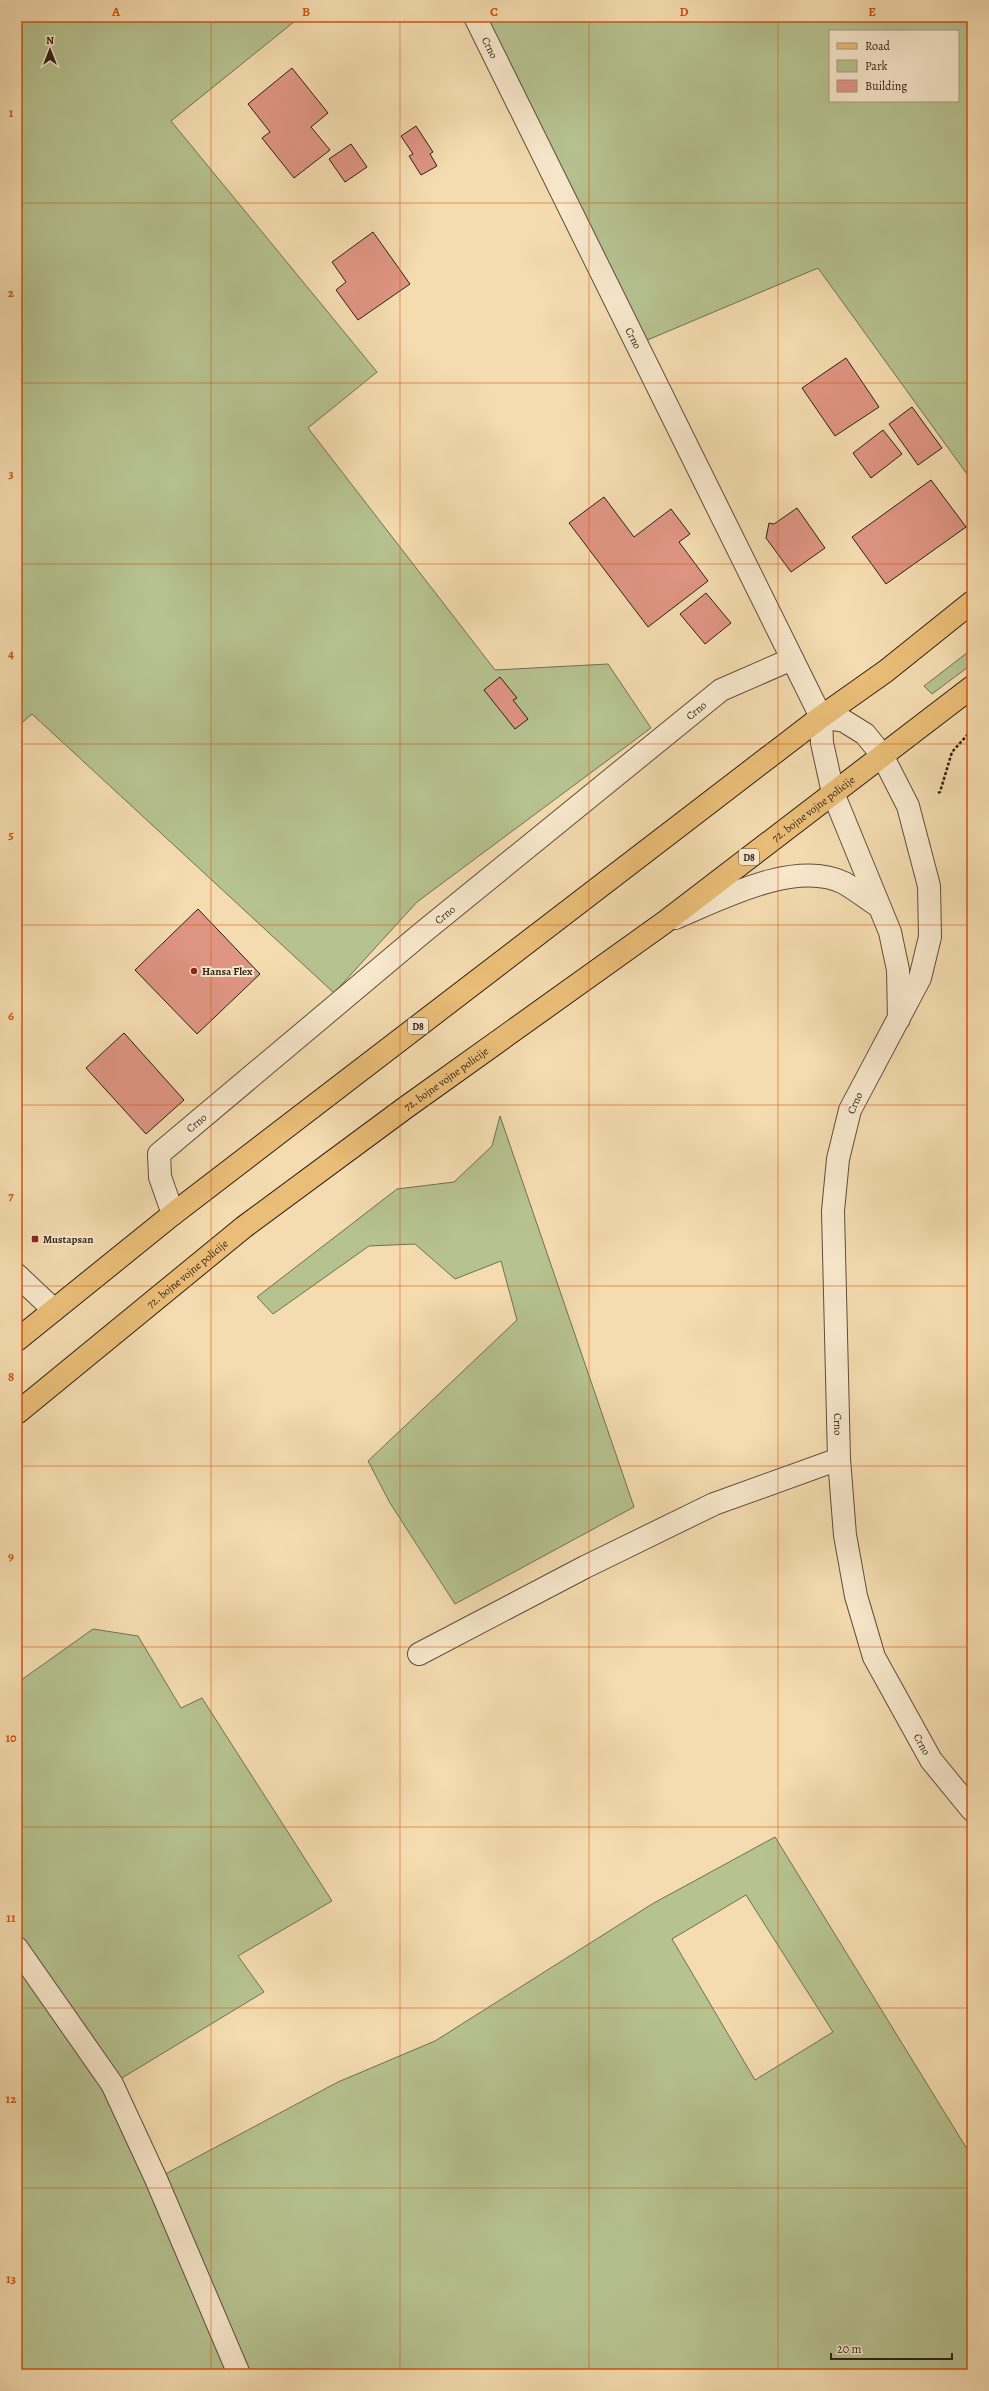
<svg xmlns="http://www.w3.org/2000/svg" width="989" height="2391" viewBox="0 0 989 2391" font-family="Alegreya,serif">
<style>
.green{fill:#b6c290;stroke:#717054;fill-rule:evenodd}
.building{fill:#df9584;stroke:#2c1f17}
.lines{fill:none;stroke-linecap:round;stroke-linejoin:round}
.minor-casing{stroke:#5e4e3d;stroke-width:24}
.tertiary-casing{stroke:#5e4e3d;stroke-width:24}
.primary-casing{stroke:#2c1f17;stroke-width:24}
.path{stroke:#2c1f17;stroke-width:2.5;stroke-dasharray:3 2;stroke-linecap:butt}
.minor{stroke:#f8e8cc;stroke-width:22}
.tertiary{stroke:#f8e8cc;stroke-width:22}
.primary{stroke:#eabe78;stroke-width:22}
.grid{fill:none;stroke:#d5530d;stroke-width:1;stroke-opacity:0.55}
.poi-dot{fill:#8f2418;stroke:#f8e8cc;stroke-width:1.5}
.labels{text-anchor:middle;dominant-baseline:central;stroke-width:4;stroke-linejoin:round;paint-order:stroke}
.shield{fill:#f8e8cc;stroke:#695b4d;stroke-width:1}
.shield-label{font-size:10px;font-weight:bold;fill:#2c1f17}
.street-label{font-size:11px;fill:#2c1f17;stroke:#f8e8cc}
.poi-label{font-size:11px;font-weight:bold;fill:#2c1f17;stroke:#f8e8cc;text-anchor:start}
.neatline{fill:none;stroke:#d5530d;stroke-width:1.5}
.grid-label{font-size:13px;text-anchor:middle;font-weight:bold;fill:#d5530d}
</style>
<rect width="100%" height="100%" fill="#f4dcb0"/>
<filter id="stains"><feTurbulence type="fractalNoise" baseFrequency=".005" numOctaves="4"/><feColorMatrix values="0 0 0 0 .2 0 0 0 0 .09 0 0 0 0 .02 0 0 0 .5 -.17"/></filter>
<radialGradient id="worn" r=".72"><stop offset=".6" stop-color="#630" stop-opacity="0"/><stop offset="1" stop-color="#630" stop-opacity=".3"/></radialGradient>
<!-- green -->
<path class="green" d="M17,17H300L171,121L377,372L308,428L495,670L608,664L651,728L417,902L334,993L32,714L17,727Z
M475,17H972V481L818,268L638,344ZM830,31H958V101H830Z
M972,649V664L932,694L924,686Z
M500,1116L634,1507L455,1604L390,1503L368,1461L517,1320L501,1261L455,1279L415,1244L369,1246L273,1314L257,1297L397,1189L454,1182L492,1146Z
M93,1629L138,1636L181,1708L202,1698L332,1901L238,1956L264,1992L112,2084L156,2179L338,2082L435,2041L652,1904L775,1837L972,2157V2374H17V1683ZM746,1895L833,2032L755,2080L672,1939Z"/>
<!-- building -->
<path class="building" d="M292,68L328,113L311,127L330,150L294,178L262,138L270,132L248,104Z
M416,126L433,152L430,154L437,166L421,175L409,156L413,154L401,136Z
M351,144L367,167L345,182L329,159Z
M373,232L410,284L358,320L336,290L346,282L332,262Z
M846,358L879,407L835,436L802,388Z
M912,407L942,448L918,465L889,424Z
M883,430L902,454L871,478L853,453Z
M931,480L966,527L886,584L852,537Z
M604,497L634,537L671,509L690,534L679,542L708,581L648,627L569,523Z
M797,508L825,548L791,572L766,538L769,523L774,524Z
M706,593L731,623L705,644L680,614Z
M500,677L517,698L513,700L528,719L515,729L484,690Z
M198,909L260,974L197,1034L135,970Z
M124,1033L184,1100L146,1134L86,1068Z"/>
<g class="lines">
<!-- minor casing -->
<g class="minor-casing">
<g id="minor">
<path id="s1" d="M475,17L821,717"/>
<path id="s2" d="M173,1214L160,1177L159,1154L422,933L721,690L792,659"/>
<path d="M17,1275L54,1310"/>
<path d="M419,1654L585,1567L714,1504L839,1459"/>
<path d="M17,1948L112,2084L156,2179L239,2374"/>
</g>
</g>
<!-- tertiary casing -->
<g class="tertiary-casing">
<g id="tertiary">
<path d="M675,918C721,899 795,859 844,883C855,889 866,898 877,905"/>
<path id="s3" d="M899,1019L898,970L890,932L833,793L822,743L821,717L844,721L865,734L882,755L908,806L929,886L930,937L920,978L850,1110L838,1159L833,1211L839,1459L845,1535L856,1596L874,1657L931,1760L972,1810"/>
</g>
</g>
<!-- primary casing -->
<g class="primary-casing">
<g id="primary">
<path d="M17,1340L173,1214L821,717L886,671L972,602"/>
<path id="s4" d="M17,1413L244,1227L405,1108L665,922L972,687"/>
</g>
</g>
<!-- path -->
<path class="path" d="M938,793L940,792L952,752L970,732"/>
<!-- minor -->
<use href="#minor" class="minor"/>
<!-- tertiary -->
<use href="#tertiary" class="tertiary"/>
<!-- primary -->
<use href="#primary" class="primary"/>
</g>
<!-- grid -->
<path class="grid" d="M211,17V2374M400,17V2374M589,17V2374M778,17V2374M17,203H972M17,383H972M17,564H972M17,744H972M17,925H972M17,1105H972M17,1286H972M17,1466H972M17,1647H972M17,1827H972M17,2008H972M17,2188H972"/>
<!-- markers -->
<g class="poi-dot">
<circle cx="194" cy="971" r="4"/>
<rect x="31" y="1235" width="8" height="8" rx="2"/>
</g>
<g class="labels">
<!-- shield labels -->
<g class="shield">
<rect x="739" y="849" width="20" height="16" rx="3"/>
<rect x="408" y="1018" width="20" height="16" rx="3"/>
</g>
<g class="shield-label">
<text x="749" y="857">D8</text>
<text x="418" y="1026">D8</text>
</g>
<!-- street labels -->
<g class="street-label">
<text stroke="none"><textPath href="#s1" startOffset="34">Crno</textPath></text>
<text stroke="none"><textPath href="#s1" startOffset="358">Crno</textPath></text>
<text stroke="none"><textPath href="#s2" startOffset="759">Crno</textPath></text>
<text stroke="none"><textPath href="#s4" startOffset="1000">72. bojne vojne policije</textPath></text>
<text stroke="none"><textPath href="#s2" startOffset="435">Crno</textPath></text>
<text stroke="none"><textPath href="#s4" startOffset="544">72. bojne vojne policije</textPath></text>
<text transform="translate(855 1103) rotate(-66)">Crno</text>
<text stroke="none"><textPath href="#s2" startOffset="111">Crno</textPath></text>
<text stroke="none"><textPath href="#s4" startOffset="220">72. bojne vojne policije</textPath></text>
<text stroke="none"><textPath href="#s3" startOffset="1089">Crno</textPath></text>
<text stroke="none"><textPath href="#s3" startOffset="1425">Crno</textPath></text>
</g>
<!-- poi labels -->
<g class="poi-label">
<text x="202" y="971">Hansa Flex</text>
<text x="43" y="1239">Mustapsan</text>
</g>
</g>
<!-- margin -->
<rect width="989" height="2391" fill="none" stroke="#f4dcb0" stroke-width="44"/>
<!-- legend -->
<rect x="829" y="30" width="130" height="72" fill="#f8e8cc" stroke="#a69884"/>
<rect x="837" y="43" width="20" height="6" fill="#eabe78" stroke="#a69884"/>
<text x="865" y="50" font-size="12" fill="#2c1f17">Road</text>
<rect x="837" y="60" width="20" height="12" fill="#b6c290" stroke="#a69884"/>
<text x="865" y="70" font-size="12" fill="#2c1f17">Park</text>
<rect x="837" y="80" width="20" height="12" fill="#df9584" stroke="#a69884"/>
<text x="865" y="90" font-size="12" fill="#2c1f17">Building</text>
<!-- north arrow -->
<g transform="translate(50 50)" stroke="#f8e8cc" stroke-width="3" paint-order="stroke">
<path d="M0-3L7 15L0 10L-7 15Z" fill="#2c1f17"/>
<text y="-6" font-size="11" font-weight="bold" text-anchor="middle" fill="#2c1f17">N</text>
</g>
<!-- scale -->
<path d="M831 2353v6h121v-6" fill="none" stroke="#2c1f17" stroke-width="2"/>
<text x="837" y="2353" font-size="12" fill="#2c1f17" stroke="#f8e8cc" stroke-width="3" paint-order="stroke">20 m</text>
<rect x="22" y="22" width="945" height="2347" class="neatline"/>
<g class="grid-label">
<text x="116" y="16">A</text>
<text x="306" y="16">B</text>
<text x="494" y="16">C</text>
<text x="684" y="16">D</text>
<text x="872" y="16">E</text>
<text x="11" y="117">1</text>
<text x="11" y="297">2</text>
<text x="11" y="478">3</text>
<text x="11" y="658">4</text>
<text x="11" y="839">5</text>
<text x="11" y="1020">6</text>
<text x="11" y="1200">7</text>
<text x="11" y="1381">8</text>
<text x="11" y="1561">9</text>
<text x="11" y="1742">10</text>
<text x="11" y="1922">11</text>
<text x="11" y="2103">12</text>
<text x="11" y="2283">13</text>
</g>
<rect width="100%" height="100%" filter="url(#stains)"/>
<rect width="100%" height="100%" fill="url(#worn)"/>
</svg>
